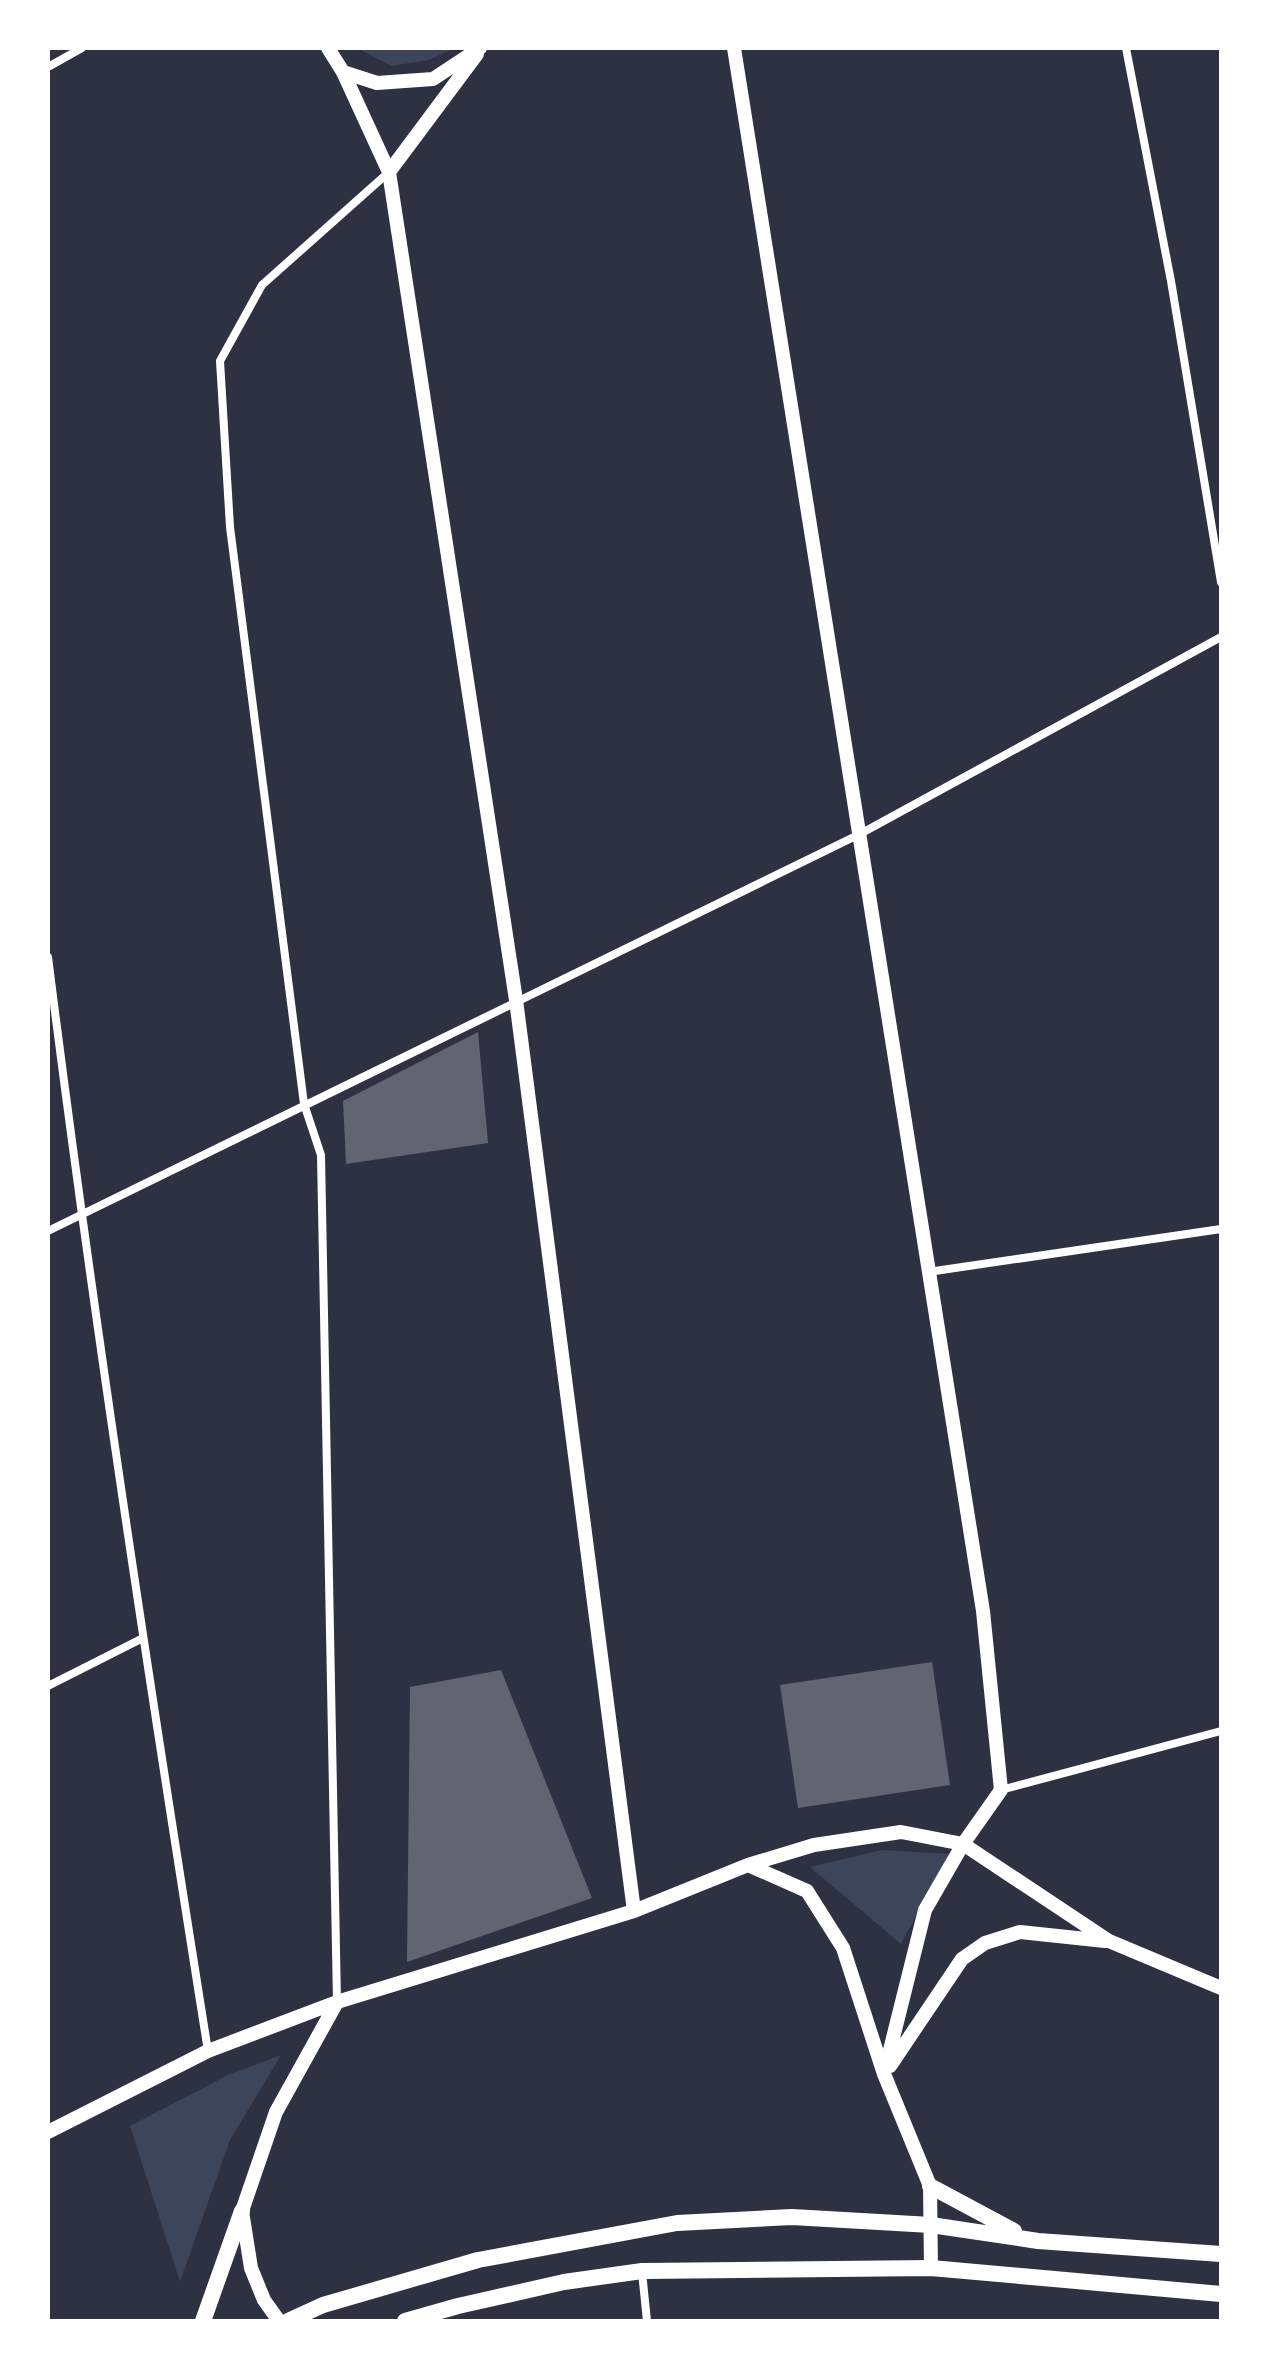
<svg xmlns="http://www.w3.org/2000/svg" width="1269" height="2369" viewBox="0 0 1269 2369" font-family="Lato,sans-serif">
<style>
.green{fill:#3c4559}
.building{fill:#626471}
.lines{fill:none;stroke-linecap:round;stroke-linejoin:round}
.minor{stroke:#fff;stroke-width:8}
.tertiary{stroke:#fff;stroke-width:14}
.secondary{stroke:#fff;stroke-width:16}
</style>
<rect width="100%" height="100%" fill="#2d3142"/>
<!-- green -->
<path class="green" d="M357,48H454L429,60L391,66Z
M882,1850L949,1854L901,1944L810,1867Z
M281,2055L230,2140L180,2282L130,2126L228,2075Z"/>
<!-- building -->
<path class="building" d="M478,1032L488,1143L346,1164L343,1101Z
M932,1662L950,1785L798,1808L780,1685Z
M501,1670L592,1898L407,1962L410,1687Z"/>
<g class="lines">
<!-- minor -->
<path class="minor" d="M1126,48L1171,281L1221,582
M48,67L82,48
M48,957C94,1322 150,1687 208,2051
M48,1231L860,834L1221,637
M928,1272L1221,1229
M48,1686L143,1638
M1001,1790L1221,1731
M337,2002L321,1155L304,1104L230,527L220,361L262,285L389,172
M642,2272L647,2321"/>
<!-- tertiary -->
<path class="tertiary" d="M328,48L343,72L377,83L433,79L480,48
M734,48L983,1611L1001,1790L963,1844L925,1910L884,2074
M343,72L389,172L516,1000L634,1911
M389,172L477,54
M748,1865L807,1891L843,1948L884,2074L930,2186L931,2268
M890,2066L962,1959L985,1943L1020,1932L1105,1941
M48,2132L208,2051L337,2002L634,1911L748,1865L814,1845L901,1832L963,1844L1109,1941L1221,1988
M279,2321L264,2300L251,2268L242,2211L276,2112L337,2002"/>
<!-- secondary -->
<path class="secondary" d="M930,2186L1014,2231
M203,2321L242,2211
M288,2321L323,2305L478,2260L677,2223L792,2217L931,2225L1038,2241L1221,2254
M405,2321L458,2306L564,2282L642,2271L931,2268L1221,2294"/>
</g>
<!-- border -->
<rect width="1269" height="2369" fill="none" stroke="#ffffff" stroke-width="100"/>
</svg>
